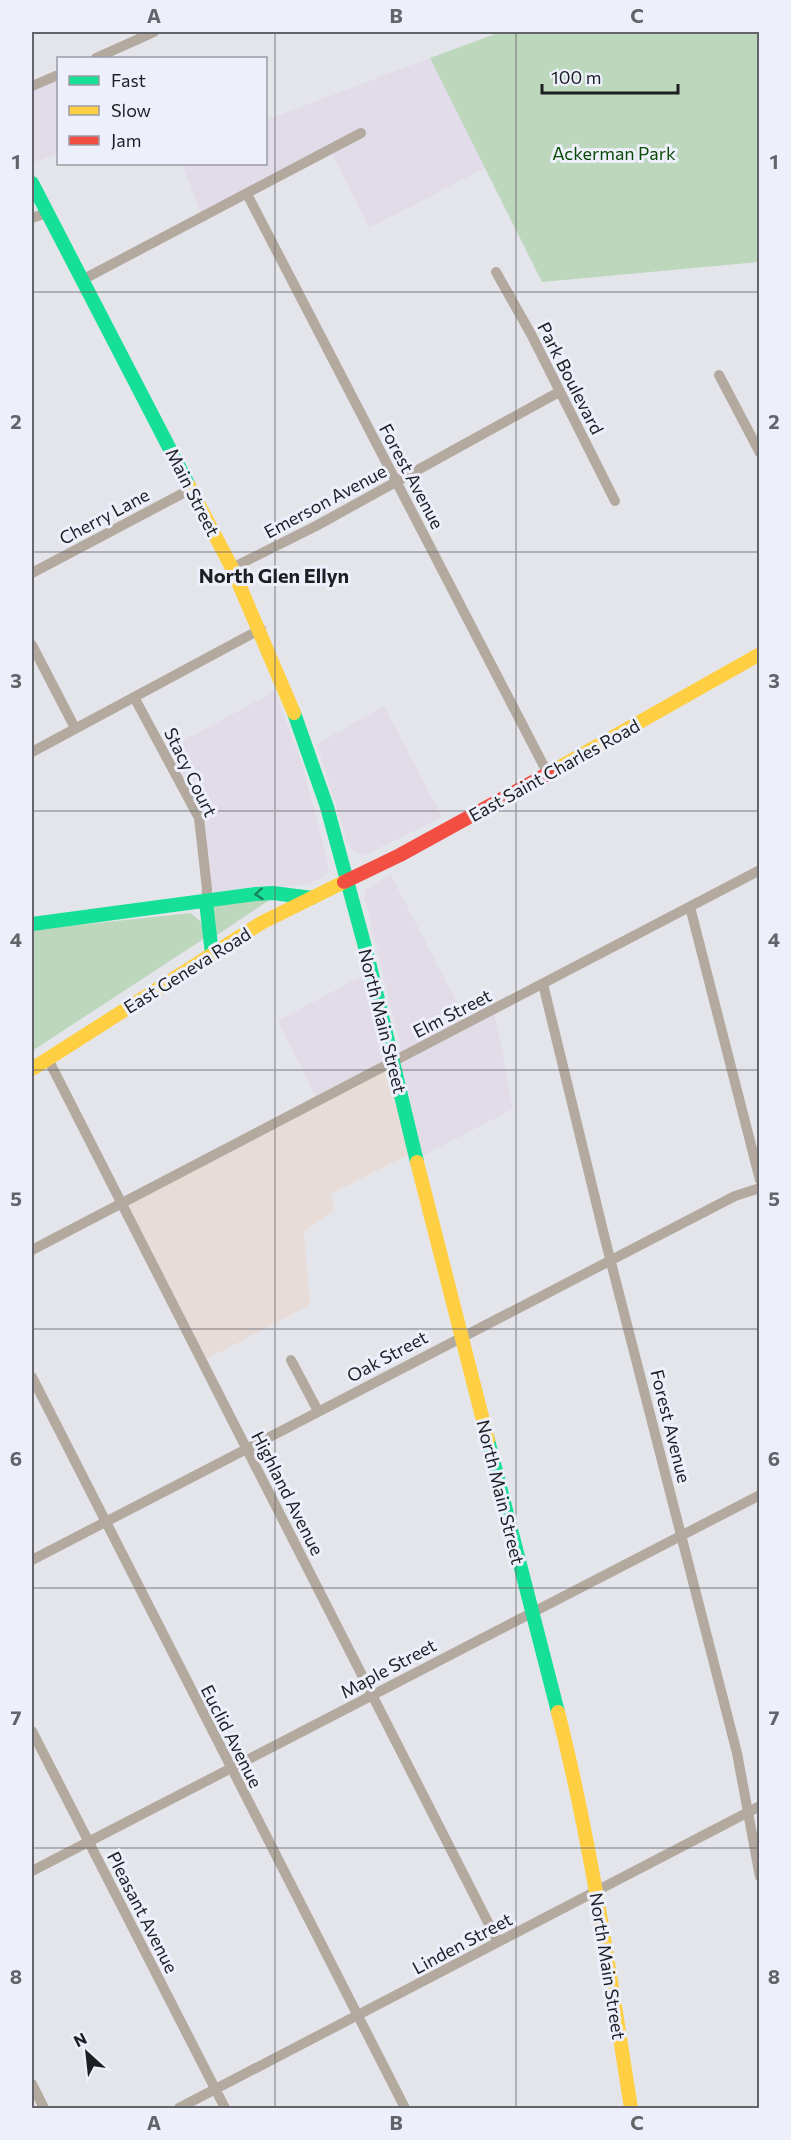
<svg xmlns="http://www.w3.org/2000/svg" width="791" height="2140" viewBox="0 0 791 2140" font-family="Commissioner,sans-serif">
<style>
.commercial{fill:#e2dce9}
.education{fill:#e8dcd8}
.green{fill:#bcd7bc}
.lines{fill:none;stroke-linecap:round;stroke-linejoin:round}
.street{stroke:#b3a99f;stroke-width:10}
.fast{stroke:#16e098;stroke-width:14}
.slow{stroke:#ffcf43;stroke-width:14}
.jam{stroke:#f24e42;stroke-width:14}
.oneway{stroke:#1a805e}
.grid{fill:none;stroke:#636469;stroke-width:1.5;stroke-opacity:0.55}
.labels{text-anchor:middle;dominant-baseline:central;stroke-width:6;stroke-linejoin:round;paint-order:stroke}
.park-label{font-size:18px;fill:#0a4a04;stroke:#edf0fb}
.street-label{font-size:18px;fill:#1d1f23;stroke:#edf0fb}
.neighbourhood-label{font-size:20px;font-weight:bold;fill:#1d1f23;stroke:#edf0fb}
.neatline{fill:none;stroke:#636469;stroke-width:2}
.grid-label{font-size:20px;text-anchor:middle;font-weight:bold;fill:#636469}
</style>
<rect width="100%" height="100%" fill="#e4e5ea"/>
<!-- commercial -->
<path class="commercial" d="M430,58L485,168L369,228L332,153L204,220L182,164H266V120Z
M58,79V153L32,163V91Z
M275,691L302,764L328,862V870L322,878L306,884L207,898L200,820L165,751Z
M384,706L442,817L363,856L353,851L347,841L317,744Z
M391,875L467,1022L494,1009L513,1109L419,1158L401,1066L400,1045L364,896L366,889Z
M363,975L386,1063L317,1099L278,1021Z"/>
<!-- education -->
<path class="education" d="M388,1068L411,1153L331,1194L334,1210L304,1232L310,1305L205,1360L126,1205Z"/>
<!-- green -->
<path class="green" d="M501,32H759V262L542,282L430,58Z
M271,899L214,937L212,904Z
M191,913L201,922L204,937L202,940L32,1051V930Z"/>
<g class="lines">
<!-- street -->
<path class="street" d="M96,58L154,32
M32,86L58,75
M247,194L548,774
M32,218L47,213
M496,272L531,334L615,501
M82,280L361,133
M719,375L760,453
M232,568L316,526L559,392
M32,573L191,489
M32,645L75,728
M134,697L199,818L207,889L206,902
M32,752L261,629
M690,907L760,1180
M543,984L605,1239L737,1753L760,1877
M48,1059L498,1942
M32,1250L760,870
M291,1360L318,1411
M32,1377L405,2108
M32,1560L735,1196L760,1188
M32,1731L225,2108
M32,1871L760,1495
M32,2084L44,2108
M179,2108L760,1806"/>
<!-- fast -->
<path class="fast" d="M32,183L189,486
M294,713L327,807L368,958L417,1162
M206,902L212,954
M32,924L256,894L273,893L312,898
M488,1440L558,1712"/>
<!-- slow -->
<path class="slow" d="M189,486L232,568L294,713
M551,772L760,654
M32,1069L261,923L344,882
M417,1162L488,1440
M558,1712C591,1842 610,1975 631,2108"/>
<!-- jam -->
<path class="jam" d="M344,882L400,855L551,772"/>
</g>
<!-- one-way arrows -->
<defs><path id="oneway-chevron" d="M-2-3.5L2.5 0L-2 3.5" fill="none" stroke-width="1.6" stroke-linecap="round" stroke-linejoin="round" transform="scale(1.5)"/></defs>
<use class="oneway" href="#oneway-chevron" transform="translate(259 894) rotate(175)"/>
<!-- grid -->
<path class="grid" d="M275,32V2108M516,32V2108M32,292H760M32,552H760M32,811H760M32,1070H760M32,1329H760M32,1588H760M32,1848H760"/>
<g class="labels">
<!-- park labels -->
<g class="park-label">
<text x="614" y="153">Ackerman Park</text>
</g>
<!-- street labels -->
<g class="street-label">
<text transform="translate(571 378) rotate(63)">Park Boulevard</text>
<text transform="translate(412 476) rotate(62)">Forest Avenue</text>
<text transform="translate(193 492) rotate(63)">Main Street</text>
<text transform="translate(325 501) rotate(-28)">Emerson Avenue</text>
<text transform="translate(104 516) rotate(-28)">Cherry Lane</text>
<text transform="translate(554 770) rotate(-29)">East Saint Charles Road</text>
<text transform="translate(191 772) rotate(64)">Stacy Court</text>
<text transform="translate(187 970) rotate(-32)">East Geneva Road</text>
<text transform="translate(452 1013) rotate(-27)">Elm Street</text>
<text transform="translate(383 1021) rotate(76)">North Main Street</text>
<text transform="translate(387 1356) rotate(-28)">Oak Street</text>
<text transform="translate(671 1426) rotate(76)">Forest Avenue</text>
<text transform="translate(501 1492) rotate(76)">North Main Street</text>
<text transform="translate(288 1493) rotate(63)">Highland Avenue</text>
<text transform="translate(388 1668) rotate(-28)">Maple Street</text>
<text transform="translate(232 1736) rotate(63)">Euclid Avenue</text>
<text transform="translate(143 1912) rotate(63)">Pleasant Avenue</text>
<text transform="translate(462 1943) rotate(-28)">Linden Street</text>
<text transform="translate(608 1966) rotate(81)">North Main Street</text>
</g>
<!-- neighbourhood labels -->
<g class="neighbourhood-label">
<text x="274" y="575">North Glen Ellyn</text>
</g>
</g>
<!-- border -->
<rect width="791" height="2140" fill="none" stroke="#edf0fb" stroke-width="66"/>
<!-- legend -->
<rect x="57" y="57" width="210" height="108" fill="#edf0fb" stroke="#9a9ca5" stroke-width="1.5"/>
<rect x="69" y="76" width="30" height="9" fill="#16e098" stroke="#9a9ca5" stroke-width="1.5"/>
<text x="111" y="87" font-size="18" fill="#1d1f23">Fast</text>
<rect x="69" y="106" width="30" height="9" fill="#ffcf43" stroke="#9a9ca5" stroke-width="1.5"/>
<text x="111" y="117" font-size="18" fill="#1d1f23">Slow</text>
<rect x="69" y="136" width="30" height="9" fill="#f24e42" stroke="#9a9ca5" stroke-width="1.5"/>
<text x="111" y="147" font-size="18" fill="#1d1f23">Jam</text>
<!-- north arrow -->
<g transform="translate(87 2053) rotate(333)" stroke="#edf0fb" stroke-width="4.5" paint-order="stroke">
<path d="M0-4.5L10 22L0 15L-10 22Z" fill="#1d1f23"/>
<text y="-9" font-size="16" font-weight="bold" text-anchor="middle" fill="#1d1f23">N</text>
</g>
<!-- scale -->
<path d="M542 84v9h136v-9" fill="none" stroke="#1d1f23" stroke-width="3"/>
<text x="551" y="84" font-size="18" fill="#1d1f23" stroke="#edf0fb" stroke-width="4.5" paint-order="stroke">100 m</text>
<rect x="33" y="33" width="725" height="2074" class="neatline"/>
<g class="grid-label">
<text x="154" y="23">A</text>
<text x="396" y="23">B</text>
<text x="637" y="23">C</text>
<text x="16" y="169">1</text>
<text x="774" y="169">1</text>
<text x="16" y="429">2</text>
<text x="774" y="429">2</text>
<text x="16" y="688">3</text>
<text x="774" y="688">3</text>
<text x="16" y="947">4</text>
<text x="774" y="947">4</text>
<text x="16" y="1206">5</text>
<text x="774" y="1206">5</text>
<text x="16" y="1466">6</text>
<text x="774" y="1466">6</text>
<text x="16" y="1725">7</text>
<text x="774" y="1725">7</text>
<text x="16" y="1984">8</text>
<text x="774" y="1984">8</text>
<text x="154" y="2130">A</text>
<text x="396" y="2130">B</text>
<text x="637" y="2130">C</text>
</g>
</svg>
